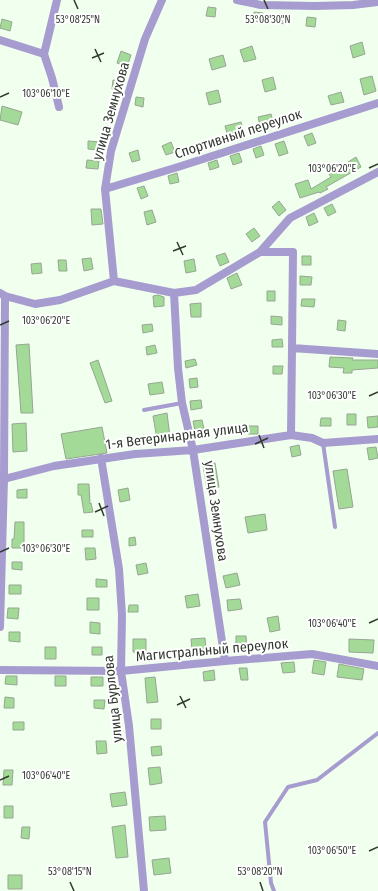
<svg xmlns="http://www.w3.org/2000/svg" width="378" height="891" viewBox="0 0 378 891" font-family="'Fira Sans Condensed',sans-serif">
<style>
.building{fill:#a4da98;stroke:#96a692}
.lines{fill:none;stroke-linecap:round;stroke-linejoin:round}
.service{stroke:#a69ccf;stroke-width:4}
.minor{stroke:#a69ccf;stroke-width:8}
.ticks{fill:none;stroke:#323931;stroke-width:1.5}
.labels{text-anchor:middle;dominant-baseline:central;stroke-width:4;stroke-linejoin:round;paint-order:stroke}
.street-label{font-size:14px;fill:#323931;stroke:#fff}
.ticks-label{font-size:10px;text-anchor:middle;fill:#323931;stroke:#fff;stroke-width:4;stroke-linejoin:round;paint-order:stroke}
</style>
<rect width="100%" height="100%" fill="#f1ffee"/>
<!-- building -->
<path class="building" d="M208,7L216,8L215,17L206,16Z
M254,12L263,13L262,22L253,21Z
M279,14L287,15L286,24L278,23Z
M307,17L316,18L315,27L306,26Z
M2,19L12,22L10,31L0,28Z
M362,42L365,54L353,58L350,46Z
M252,46L256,59L244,62L240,50Z
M121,51L131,55L127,67L117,63Z
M223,55L226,66L212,70L209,59Z
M372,76L376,91L364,95L360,79Z
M273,77L276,89L265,92L262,80Z
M113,80L121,81L120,90L112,89Z
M218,90L221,102L209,105L206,93Z
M341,92L344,102L331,105L328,96Z
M136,97L144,98L143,107L135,105Z
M2,106L22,112L18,125L0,120Z
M271,114L274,126L261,129L258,117Z
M241,122L244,133L228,137L225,126Z
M312,133L316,143L308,146L304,136Z
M88,141L101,142L100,150L88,149Z
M284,141L288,153L279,156L275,144Z
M171,142L175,152L166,155L162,146Z
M261,146L264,155L256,158L253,149Z
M138,150L140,160L132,162L129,153Z
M239,153L242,162L233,165L230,156Z
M356,157L361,167L326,187L328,189L320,193L319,192L300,198L295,184L308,180L311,189L331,177L329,174Z
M87,160L99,161L98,169L86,168Z
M217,160L219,167L210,170L208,163Z
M177,173L179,182L170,184L168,176Z
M144,186L148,196L141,199L137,188Z
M279,201L286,210L279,216L272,207Z
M332,204L336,212L328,216L324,208Z
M91,209H101L103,224L92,225Z
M152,210L156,222L147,225L144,212Z
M314,213L318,222L309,226L306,217Z
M254,228L260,236L252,242L246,234Z
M225,253L229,262L220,266L216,256Z
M302,256H311V265H302Z
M91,258L93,269L84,271L82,259Z
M194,259L196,271L186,273L184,261Z
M58,260H66L67,271H59Z
M41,263L42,273L32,274L31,264Z
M237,273L242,285L231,289L227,278Z
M300,276L312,277L311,285H300Z
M267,291H275V301H267Z
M158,295L164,297V306L154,307L153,296Z
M302,299H315L314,307L301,306Z
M201,303V317H191L190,304Z
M271,316L282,317V325L271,324Z
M338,320L346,321L345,331L337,330Z
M152,324L153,331L143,333L142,325Z
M282,339L283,347H272V340Z
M29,344L33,413H21L16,345Z
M155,345L157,353L147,355L146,347Z
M330,357L353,358L352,360H378V368L352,370V373H343L344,368L329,367Z
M195,359L197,365L186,368L185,361Z
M98,360L112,401L105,403L90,363Z
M273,366H283L282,374H273Z
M197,378L198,387L190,388L189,379Z
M162,382L164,393L150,395L148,384Z
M201,400L202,408L191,410L190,401Z
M167,413L170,437L157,439L153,416Z
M347,414H356V425H347Z
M378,416V427L368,428L367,417Z
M321,418H331V426H320Z
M202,420L204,429L195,431L193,421Z
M26,423L27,451L13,452L12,424Z
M247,426H258V434H248Z
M102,427L107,453L66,459L61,434Z
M299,445L301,455L292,457L290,447Z
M376,447L378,458L369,460L367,448Z
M215,463L219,487L207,489L203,465Z
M347,469L353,507L339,509L333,471Z
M78,484H89L90,504L91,503L93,512L84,513L81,495H78Z
M128,488L130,500L120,502L118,490Z
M27,489V498H17V490Z
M265,514L267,530L248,533L245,517Z
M15,522H24V548H12V539H14Z
M82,530H93V537H82Z
M135,537L136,545L129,546V538Z
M85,548H95L96,559L86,560Z
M12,562H22V570L12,569Z
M146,563L148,573L138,575L136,565Z
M237,573L240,585L226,588L223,576Z
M96,579L107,580V587H96Z
M9,585H21V594H9Z
M198,594L200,606L187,608L185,596Z
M87,598H99V610H87Z
M240,599L242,609L228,611L227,600Z
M129,605H138V612H128Z
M8,608H19L18,619L7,618Z
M278,616L280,630L270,632L267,618Z
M90,622L100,623V634L90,633Z
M9,632H20V642L9,641Z
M236,636H246L247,649H236Z
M205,638L206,648L192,650L191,639Z
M133,639H146V652H133Z
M349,639L374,640L373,653L349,652Z
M45,647H56V659H45Z
M92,647H102V655H92Z
M314,660L326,662L324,675L312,673Z
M294,662L295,672L283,673L281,663Z
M339,664L364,669L362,680L337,677Z
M239,668H247L248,680H241Z
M214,670L215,680L204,681L203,672Z
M6,676H17V685L5,684Z
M55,676H66V686H55Z
M91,677H103V686H91Z
M155,677L158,702L147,703L145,678Z
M5,697L14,698V708H4Z
M94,700H105L104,709L94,708Z
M151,719H161V729H151Z
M13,722H24V730H13Z
M96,741H106L107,753L97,754Z
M161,746L162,755L152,756L151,747Z
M160,767L162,783L150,785L148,768Z
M4,770H13L12,785H3Z
M125,792L127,805L112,807L110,794Z
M4,806H13V818H4Z
M165,816L166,830L150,831L149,817Z
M125,825L128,857L116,858L112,827Z
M22,827H30L29,839L21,838Z
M169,858L171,873L154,875L152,860Z
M8,875H22V889H8Z"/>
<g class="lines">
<!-- service -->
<path class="service" d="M144,410L182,403
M323,443L335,527
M274,891L271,883L265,822L288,787L317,780L378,733"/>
<!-- minor -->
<path class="minor" d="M57,0L44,54L52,78L59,107
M237,0L261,5L315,6L353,5L378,2
M0,40L44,54
M105,189L178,167L378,103
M260,252H293L292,348L378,354
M114,281L105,189L111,151L145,39L162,0
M0,293L5,296L35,304L60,300L114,281L174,293L196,290L260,252L290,218L378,172
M174,293L178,368L182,403L193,450L225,661
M291,435L292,348
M101,458L119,569L122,615L121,671L129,726L144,891
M4,479L54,466L135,454L193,450L291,435L312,438L323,443L378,439
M0,627L4,479L5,296
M0,670L121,671L225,661L312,654L378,666"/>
</g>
<!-- ticks -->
<path class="ticks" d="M74,0L78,9M264,0L268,9M95,49L101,62M92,58L104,53M0,97L9,93M369,168L378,164M177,242L183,255M173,251L186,246M0,325L9,321M369,396L378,392M259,435L264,448M255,444L268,438M99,503L104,516M95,512L108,506M0,552L9,548M369,623L378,619M180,696L186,708M177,705L190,699M0,780L9,776M369,851L378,847M70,882L74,891M260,882L263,891"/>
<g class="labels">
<!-- street labels -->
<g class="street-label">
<text transform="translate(111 111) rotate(-74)">улица Земнухова</text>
<text transform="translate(238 134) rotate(-18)">Спортивный переулок</text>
<text transform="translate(177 436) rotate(-7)">1-я Ветеринарная улица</text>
<text transform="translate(216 511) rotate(82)">улица Земнухова</text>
<text transform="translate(212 650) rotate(-5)">Магистральный переулок</text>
<text transform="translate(113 699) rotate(-96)">улица Бурлова</text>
</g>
</g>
<g class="ticks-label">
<text x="78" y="23">53°08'25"N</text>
<text x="268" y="23">53°08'30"N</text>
<text x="46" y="97">103°06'10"E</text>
<text x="332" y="172">103°06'20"E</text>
<text x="46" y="324">103°06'20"E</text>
<text x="332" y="399">103°06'30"E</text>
<text x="46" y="552">103°06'30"E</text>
<text x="332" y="627">103°06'40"E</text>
<text x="46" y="779">103°06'40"E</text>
<text x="332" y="854">103°06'50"E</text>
<text x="70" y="875">53°08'15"N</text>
<text x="260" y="875">53°08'20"N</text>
</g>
</svg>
